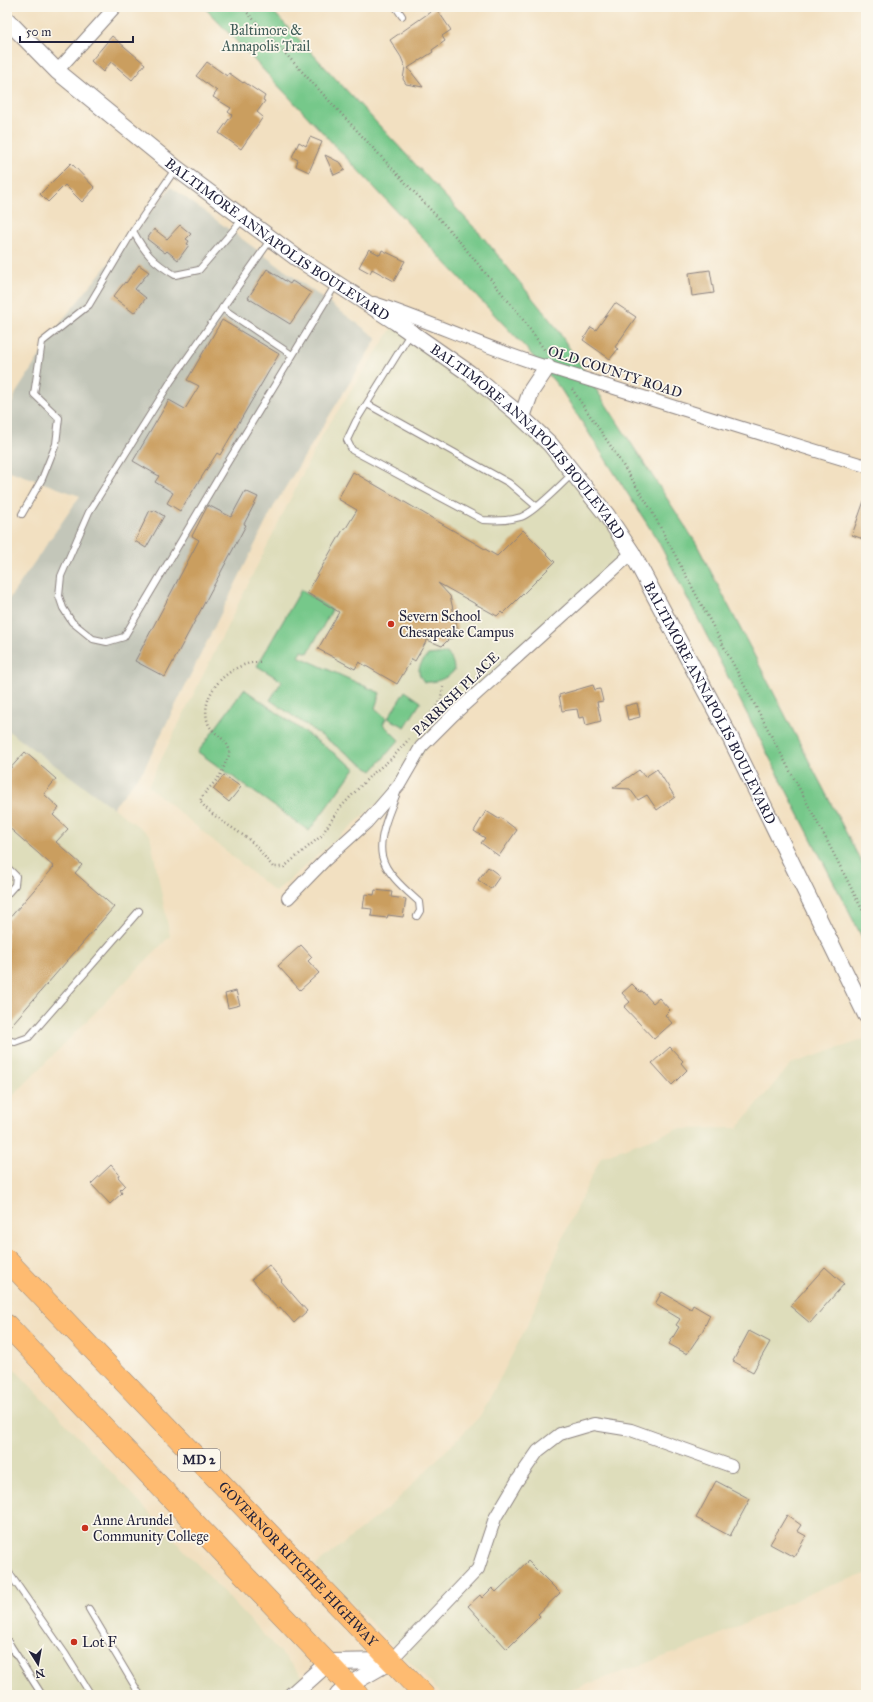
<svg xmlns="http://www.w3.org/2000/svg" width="873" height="1702" viewBox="0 0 873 1702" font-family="'IM FELL Great Primer',serif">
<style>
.built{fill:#deddbb}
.industrial{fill:#c3c6b9}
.green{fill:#76c88a;stroke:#4c7562}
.building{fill:#ca9e5f}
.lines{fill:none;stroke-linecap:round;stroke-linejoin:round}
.service-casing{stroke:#8a817e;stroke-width:8}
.minor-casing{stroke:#8a817e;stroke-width:14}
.tertiary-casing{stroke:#8a817e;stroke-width:18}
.trunk-casing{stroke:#8a817e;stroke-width:22}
.path{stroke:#8a817e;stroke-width:2.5;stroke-dasharray:1 3;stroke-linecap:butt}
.service{stroke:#fff;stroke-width:6}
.minor{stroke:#fff;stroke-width:12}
.tertiary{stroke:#fff;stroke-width:16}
.trunk{stroke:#febb71;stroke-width:21}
.poi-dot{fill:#c8321e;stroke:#fbf7ec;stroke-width:1.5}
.labels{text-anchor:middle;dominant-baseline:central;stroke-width:3.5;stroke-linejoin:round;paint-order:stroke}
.shield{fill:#fbf7ec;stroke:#636270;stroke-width:1}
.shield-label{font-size:13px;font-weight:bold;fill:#22223b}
.park-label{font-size:14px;fill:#3f5c57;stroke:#fbf7ec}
.street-label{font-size:14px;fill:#22223b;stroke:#fbf7ec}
.poi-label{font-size:14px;fill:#22223b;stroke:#fbf7ec;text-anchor:start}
</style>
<rect width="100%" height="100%" fill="#fbf7ec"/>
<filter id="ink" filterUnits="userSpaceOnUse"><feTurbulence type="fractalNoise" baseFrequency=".025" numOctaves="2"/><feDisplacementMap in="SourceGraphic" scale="8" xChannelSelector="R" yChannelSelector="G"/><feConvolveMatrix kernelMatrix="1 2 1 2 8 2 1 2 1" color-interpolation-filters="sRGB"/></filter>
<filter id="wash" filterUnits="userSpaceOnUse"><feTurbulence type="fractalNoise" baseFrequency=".012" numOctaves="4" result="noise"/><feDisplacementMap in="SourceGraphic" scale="16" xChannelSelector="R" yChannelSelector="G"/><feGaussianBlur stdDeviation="0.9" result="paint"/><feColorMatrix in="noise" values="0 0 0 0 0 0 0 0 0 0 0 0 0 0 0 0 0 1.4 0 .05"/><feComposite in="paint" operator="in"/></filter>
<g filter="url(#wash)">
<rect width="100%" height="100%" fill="#f2e0c1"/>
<!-- built -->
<path class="built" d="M396,322L515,411L632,553L453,715L399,785L275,892L148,786L322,435Z
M7,730L150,835L170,936L7,1102Z
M866,1039V1574L820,1589L696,1645L558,1695H442L315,1566L395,1502L481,1415L531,1318L569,1223L601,1157L677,1129L737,1128L791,1064Z
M7,1361L320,1695H7Z"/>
<!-- industrial -->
<path class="industrial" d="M171,187L377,338L274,506L144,769L113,808L7,730V602L80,496L7,470V416L16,393L64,318Z"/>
<!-- green -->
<path class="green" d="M204,7H269L483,237L555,326L696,543L866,871V945L658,541L560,388L525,347Z
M301,590L332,610L308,653L302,651L298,656L380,693L375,708L386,718L383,724L399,740L372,771L270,700L282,681L257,666Z
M447,653C452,659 454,663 454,671C446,679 435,683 424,682C415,670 419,666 428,655Z
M244,689L355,768L309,831L198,752Z
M405,691L421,702L405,727L388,718Z"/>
<g id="blocks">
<!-- building -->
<path class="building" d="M436,8L451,30L442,36L445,41L432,50L433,52L408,68L423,87L406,84L403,79L405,67L401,57L390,40Z
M112,36L145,64L132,80L111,62L103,72L91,61Z
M207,62L227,76L229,73L243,83L244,82L265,96L263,100L265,101L257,112L263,117L241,149L219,133L232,115L228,112L231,108L213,97L217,91L196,76Z
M310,137L322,142L309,172L296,166L298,160L292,157L299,142L306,146Z
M325,155L341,163L345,170L334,175Z
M71,163L95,188L82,202L65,185L48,202L40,194Z
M180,225L191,234L186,239L189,241L187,244L189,245L178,260L167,251L165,253L147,239L154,229L167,239Z
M369,249L380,255L382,250L405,261L394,281L372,269L370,273L359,267Z
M139,265L149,272L135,289L146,298L134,313L113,297L125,282L126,283Z
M267,269L290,284L292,281L311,293L290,324L248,298Z
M710,270L714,293L692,296L689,273Z
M615,303L636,317L615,347L618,349L610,359L583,340L591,327L596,330Z
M222,320L279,354L220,455L217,453L180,511L167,503L173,493L155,482L159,476L133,461L169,400L185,409L199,386L187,380Z
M353,472L497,556L523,530L555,562L503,614L501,612L497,616L438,583L450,596L459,636L449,639L442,646L427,640L415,661L412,659L397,684L359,662L355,669L318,649L339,612L307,593L344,528H346L357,510L338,499Z
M245,491L258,497L244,524L246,525L165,677L135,661L199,540L192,536L208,505L231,517Z
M864,501L866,502V540L852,535Z
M150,510L153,512L154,510L164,516L146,548L135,541Z
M593,685L595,690L600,689L603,701L597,702L601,721L586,725L584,717L579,718L577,709L562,711L559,695Z
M637,703L640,717L628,720L625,706Z
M25,752L56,779L44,794L59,808L53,815L68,829L56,842L82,865L75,873L114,907L7,1030V921L54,867L7,826V772Z
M657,769L675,797L657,810L647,795L638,800L630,789L613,788L639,770L645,777Z
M224,775L241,787L229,802L213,789Z
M486,811L499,819L500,817L517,830L499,856L481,843L485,838L474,831Z
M488,867L500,876L491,889L478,880Z
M375,890L392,892L391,897L406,899L403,917L388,915L387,918L371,916L372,909L363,908L365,894L374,895Z
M301,945L312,957L308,961L319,973L300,990L278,966Z
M632,984L640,992L642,991L653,1003L659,998L670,1010L665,1015L672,1023L654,1039L624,1007L630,1002L622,993Z
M236,991L240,1005L228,1008L225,994Z
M670,1047L683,1061L681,1063L687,1070L672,1085L652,1063Z
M111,1165L119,1174L118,1177L125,1185L120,1190L122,1193L110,1204L91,1184Z
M269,1265L282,1280L281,1281L307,1311L294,1323L280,1307L278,1309L268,1298L252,1279Z
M825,1267L844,1284L810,1323L790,1306Z
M662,1292L691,1309L693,1305L710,1315L702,1332L687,1354L669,1344L679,1327L676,1325L680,1319L655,1304Z
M749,1331L770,1342L753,1372L733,1361Z
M716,1481L750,1499L730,1536L696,1518Z
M787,1515L801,1525L797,1531L806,1536L794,1557L770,1544Z
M528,1561L560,1593L538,1614L540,1616L507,1649L468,1606L480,1595L482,1598L492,1588L496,1592Z"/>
</g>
</g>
<g filter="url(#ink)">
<use href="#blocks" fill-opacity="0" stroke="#8a817e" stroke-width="1"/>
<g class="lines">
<!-- service casing -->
<g class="service-casing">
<path id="service" d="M396,7L402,16
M133,231C145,253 153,262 175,275L199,270L243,219
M271,239L171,381L89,512L61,576L59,596L63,608L72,622L93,639L107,642L124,637L223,470L336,284
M222,308L292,355
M410,334L356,421L347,440L352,450L483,520C496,521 508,521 521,517C533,513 562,484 572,474
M367,404L509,483L536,506
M22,514L42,479L56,444L59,418L34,394L42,342L89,305L133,231L176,168
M397,793C390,811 378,836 382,856C386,874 406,890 419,902L420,911L417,916
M7,867L16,876L15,885L7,894
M7,1040L15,1042L29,1037L139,911
M7,1570L66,1655L91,1695
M89,1609L140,1695
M7,1640L42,1695"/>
</g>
<!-- minor casing -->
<g class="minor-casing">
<path id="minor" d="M57,71L115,7
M374,303C432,322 488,349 547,367C654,400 759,434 866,466
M288,898L324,861L367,822L399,785L421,747L453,715L632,553
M390,1661L478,1569L495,1518L517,1481L538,1451L560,1434L594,1424L631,1430L731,1466"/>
</g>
<!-- tertiary casing -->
<g class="tertiary-casing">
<g id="tertiary">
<path id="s1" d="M7,20L57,71L176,168L297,258L396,322L469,373L515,411L550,444L606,514L632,553L731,739L866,1015"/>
<path d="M522,417L531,391L547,367"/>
<path d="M292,1695L329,1662L390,1661"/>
<path d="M338,1695L349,1685L389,1662"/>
</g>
</g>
<!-- trunk casing -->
<g class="trunk-casing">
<g id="trunk">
<path id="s2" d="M7,1260L424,1695"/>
<path d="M7,1325L358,1695"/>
</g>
</g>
<!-- path -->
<path class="path" d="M242,7L455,236L519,314L546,352
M572,389L610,445L650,508L822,831L866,917
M260,662C231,662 198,693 208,723C212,735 232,740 229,755C228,758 226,761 225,764C224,766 223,770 222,772C216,783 205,790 200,801C213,819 236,828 253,843C260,850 266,859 273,867H284L321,836L339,809L371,775L391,759L409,739
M419,728L440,702L443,687"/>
<!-- service -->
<use href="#service" class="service"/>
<!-- minor -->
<use href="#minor" class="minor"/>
<!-- tertiary -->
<use href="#tertiary" class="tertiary"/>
<!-- trunk -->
<use href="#trunk" class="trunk"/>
</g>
</g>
<!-- markers -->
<g class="poi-dot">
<circle cx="391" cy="624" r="4"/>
<circle cx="85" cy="1528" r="4"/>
<circle cx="74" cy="1642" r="4"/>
</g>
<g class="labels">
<!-- shield labels -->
<rect class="shield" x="178" y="1449" width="42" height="22" rx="3"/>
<g class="shield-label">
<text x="199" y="1460">MD 2</text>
</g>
<!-- park labels -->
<g class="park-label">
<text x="266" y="30">Baltimore &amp;<tspan x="266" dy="16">Annapolis Trail</tspan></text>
</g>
<!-- street labels -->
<g class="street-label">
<text stroke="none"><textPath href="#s1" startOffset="349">BALTIMORE ANNAPOLIS BOULEVARD</textPath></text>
<text transform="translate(615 372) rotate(18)">OLD COUNTY ROAD</text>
<text stroke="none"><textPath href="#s1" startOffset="673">BALTIMORE ANNAPOLIS BOULEVARD</textPath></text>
<text transform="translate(456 694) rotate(-44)">PARRISH PLACE</text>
<text stroke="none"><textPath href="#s1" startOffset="996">BALTIMORE ANNAPOLIS BOULEVARD</textPath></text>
<text stroke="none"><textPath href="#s2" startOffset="421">GOVERNOR RITCHIE HIGHWAY</textPath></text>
</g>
<!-- poi labels -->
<g class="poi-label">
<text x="399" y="616">Severn School<tspan x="399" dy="16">Chesapeake Campus</tspan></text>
<text x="93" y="1520">Anne Arundel<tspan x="93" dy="16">Community College</tspan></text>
<text x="82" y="1642">Lot F</text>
</g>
</g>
<!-- margin -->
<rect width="873" height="1702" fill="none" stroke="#fbf7ec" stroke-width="24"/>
<!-- north arrow -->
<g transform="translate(38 1664) rotate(169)" stroke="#fbf7ec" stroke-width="3" paint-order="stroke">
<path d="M0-3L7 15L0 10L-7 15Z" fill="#22223b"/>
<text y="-6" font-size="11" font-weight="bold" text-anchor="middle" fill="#22223b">N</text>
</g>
<!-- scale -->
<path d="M20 36v6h113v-6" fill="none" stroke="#22223b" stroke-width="2"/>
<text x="26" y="36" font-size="12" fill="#22223b" stroke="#fbf7ec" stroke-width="3" paint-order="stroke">50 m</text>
</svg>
